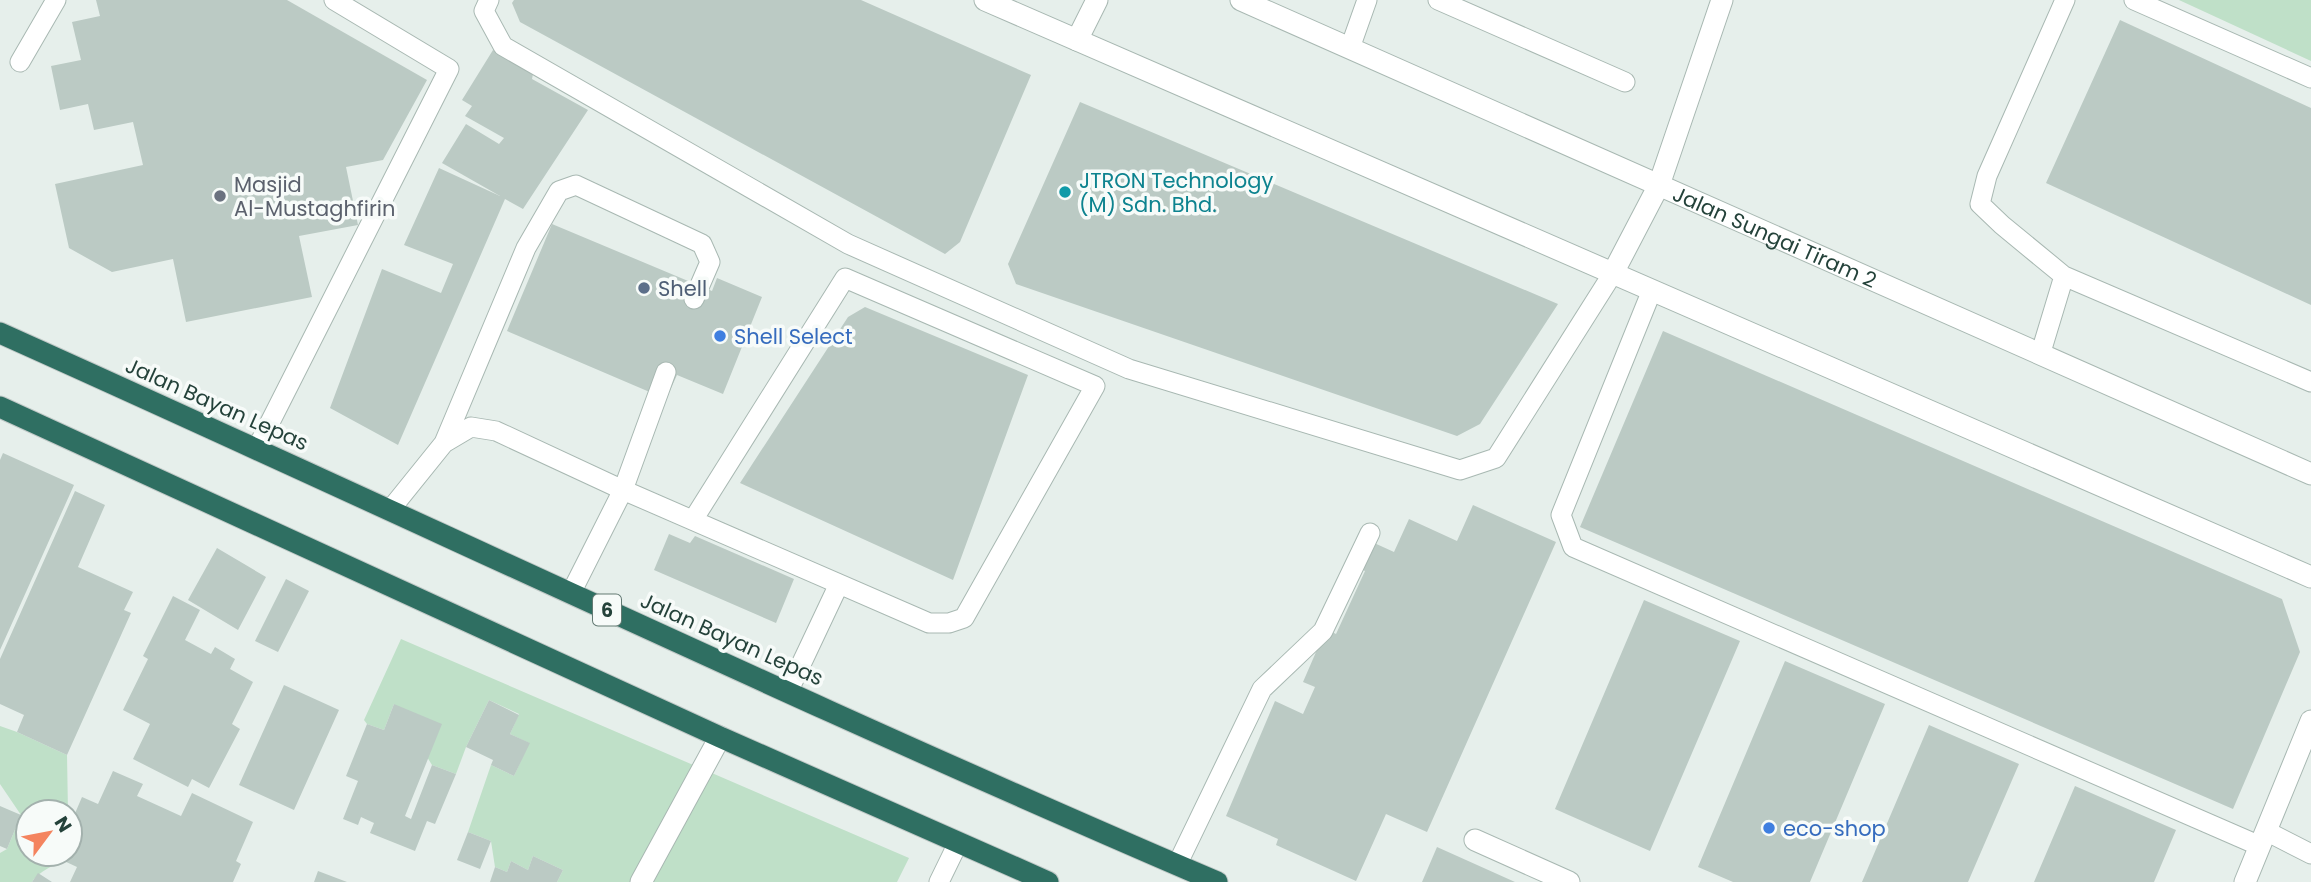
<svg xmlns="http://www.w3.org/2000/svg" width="2311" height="882" viewBox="0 0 2311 882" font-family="Poppins,sans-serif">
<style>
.green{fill:#bfe0c8}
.building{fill:#bbcac4}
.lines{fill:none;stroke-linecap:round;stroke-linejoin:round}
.lane-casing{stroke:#a8b8b2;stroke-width:21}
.street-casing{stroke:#a8b8b2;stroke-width:23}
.highway-casing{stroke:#c2cac8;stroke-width:23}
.lane{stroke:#fff;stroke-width:19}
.street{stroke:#fff;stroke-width:21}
.highway{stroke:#2f6f62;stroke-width:21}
.culture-dot{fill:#0f9aa8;stroke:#f7fbf9;stroke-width:2.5}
.worship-dot{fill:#6b7280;stroke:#f7fbf9;stroke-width:2.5}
.service-dot{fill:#5c6f8a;stroke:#f7fbf9;stroke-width:2.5}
.shop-dot{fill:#3f7fe0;stroke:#f7fbf9;stroke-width:2.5}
.labels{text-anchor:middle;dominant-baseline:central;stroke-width:7;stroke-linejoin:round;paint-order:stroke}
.shield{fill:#f7fbf9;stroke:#637a73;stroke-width:2}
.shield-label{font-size:19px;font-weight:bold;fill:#24423a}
.culture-label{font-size:21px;fill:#0d838f;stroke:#f7fbf9;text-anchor:start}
.worship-label{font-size:21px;fill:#5b616d;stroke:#f7fbf9;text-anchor:start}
.street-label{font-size:21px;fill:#24423a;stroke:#f7fbf9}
.service-label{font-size:21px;fill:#4e5e75;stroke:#f7fbf9;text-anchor:start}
.shop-label{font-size:21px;fill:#366cbe;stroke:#f7fbf9;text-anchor:start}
</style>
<rect width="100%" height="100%" fill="#e6efeb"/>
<!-- green -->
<path class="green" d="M2179,0H2311V61Z
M401,639L909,858L897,882H557L563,870L533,856L528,870L511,861L507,872L495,867L491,841L468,832L491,765L514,776L529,743L510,734L519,714L489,700L466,747L456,774L432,765L394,704L384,730L367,724L364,720Z
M0,726L17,732L67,755L68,812H28V854H65C59,867 42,867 32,882H0V853L7,849L21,815L0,784Z"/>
<!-- building -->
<path class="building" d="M96,0H287L427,80L383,160L346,167L358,225L299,236L312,297L186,322L173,259L112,272L69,248L55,184L143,165L133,122L94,130L88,104L60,110L51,66L81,60L72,22L100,16Z
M514,0H861L1031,75L960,242L945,254L520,22L512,3Z
M2120,20L2311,108V305L2046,183Z
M493,50L533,74L532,79L588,110L523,209L505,199L398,445L330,408L382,269L441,293L453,264L404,245L439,168L500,196L442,163L466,124L499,144L504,138L465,116L472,106L462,100Z
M1080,102L1123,120L1558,304L1480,424L1457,436L1016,284L1008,264Z
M552,224L712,291L717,278L762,297L723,394L677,375L666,399L507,331Z
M865,307L1028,375L953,580L740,483L848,317Z
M1663,331L2282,599L2300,652L2233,809L1580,527Z
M3,453L74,485L0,650V460Z
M75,491L105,505L78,567L133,592L124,610L131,613L67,755L17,732L24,715L0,704V659Z
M1473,505L1556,542L1427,832L1386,814L1356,881L1276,845L1278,839L1226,816L1275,701L1303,714L1315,687L1303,682L1326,629L1336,634L1365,571L1361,569L1372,542L1394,552L1409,519L1457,541Z
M669,534L690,543L695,536L794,579L776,623L654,570Z
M217,548L266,577L238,630L188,600Z
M286,579L309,591L278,652L255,641Z
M173,596L200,610L185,640L211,654L215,647L235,659L230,669L253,682L232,724L240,729L209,788L192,779L188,787L133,759L150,724L123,710L148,659L143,656Z
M1644,600L1740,641L1650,851L1555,809Z
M1785,661L1885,704L1810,882H1733L1698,867Z
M284,685L339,710L294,810L239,785Z
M489,700L519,715L510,734L530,743L514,776L491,765L493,760L466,747Z
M394,704L442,724L405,816L411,819L432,765L456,774L435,824L427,821L415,851L370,833L374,823L361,817L358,825L343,819L358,781L346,776L367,724L384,730Z
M1929,725L2019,764L1968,882H1862Z
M113,771L143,784L137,796L181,816L192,793L253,822L236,861L241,864L233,882H70L77,867L62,860L65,854H70V817L73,818L82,797L98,804Z
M2075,786L2176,830L2154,882H2034Z
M0,806L21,815L7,849L0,846Z
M468,832L491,841L480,869L457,860Z
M1437,847L1515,882H1422Z
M533,856L563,870L557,882H490L495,867L507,872L511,861L528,870Z
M318,871L347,882H314Z
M38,873L52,882H32Z"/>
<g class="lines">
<!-- lane casing -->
<g class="lane-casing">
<path id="lane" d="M489,0L484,11L503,46L848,244L1129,369L1460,470L1496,458L1613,273
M1438,0L1625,82
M2065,0L1987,176L1980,204L2002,225L2064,276L2311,382
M2134,0L2311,78
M1350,48L1367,0
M20,62L56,0
M1652,290L1561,515L1573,547L2260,846
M2041,352L2064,276
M444,443L526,248L559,191L576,185L702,244L710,262L694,299
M257,448L449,69L334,0
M390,510L444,443L471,427L496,431L623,490L929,623H949L964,618L1095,386L845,278L693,520
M571,593L623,490L666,372
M788,692L839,584
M2266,831L2311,854
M1177,865L1262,689L1323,631L1370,533
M939,882L958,843"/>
</g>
<!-- street casing -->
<g class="street-casing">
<g id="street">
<path d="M985,0L2311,577"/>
<path id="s1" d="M1241,0L2311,474"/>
<path d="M1077,40L1097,0"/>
<path d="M1613,273L1659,185L1722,0"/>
<path d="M1475,840L1569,882"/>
<path d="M641,882L720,737"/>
<path d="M2245,882L2311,721"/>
</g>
</g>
<!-- highway casing -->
<g class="highway-casing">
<path id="highway" d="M0,333C406,515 808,707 1217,882
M0,407L720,737L1048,882"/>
</g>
<!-- lane -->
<use href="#lane" class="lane"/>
<!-- street -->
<use href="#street" class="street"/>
<!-- highway -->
<use href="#highway" class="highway"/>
</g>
<!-- markers -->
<circle class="culture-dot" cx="1065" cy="192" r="7"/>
<circle class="worship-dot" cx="220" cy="196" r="7"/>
<circle class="service-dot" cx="644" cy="288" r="7"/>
<g class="shop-dot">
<circle cx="720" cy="336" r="7"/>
<circle cx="1769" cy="828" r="7"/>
</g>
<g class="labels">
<!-- shield labels -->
<rect class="shield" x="593" y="594.5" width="28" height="31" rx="5"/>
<g class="shield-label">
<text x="607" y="610">6</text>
</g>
<!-- culture labels -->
<g class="culture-label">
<text x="1079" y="180">JTRON Technology<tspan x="1079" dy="24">(M) Sdn. Bhd.</tspan></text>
</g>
<!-- worship labels -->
<g class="worship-label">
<text x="234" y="184">Masjid<tspan x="234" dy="24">Al-Mustaghfirin</tspan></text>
</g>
<!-- street labels -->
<g class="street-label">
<text stroke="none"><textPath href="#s1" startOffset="584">Jalan Sungai Tiram 2</textPath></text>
<text transform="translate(217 404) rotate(24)">Jalan Bayan Lepas</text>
<text transform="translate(732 639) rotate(24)">Jalan Bayan Lepas</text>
</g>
<!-- service labels -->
<g class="service-label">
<text x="658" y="288">Shell</text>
</g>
<!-- shop labels -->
<g class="shop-label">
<text x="734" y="336">Shell Select</text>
<text x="1783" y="828">eco-shop</text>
</g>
</g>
<!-- north arrow -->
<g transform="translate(49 833) rotate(58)"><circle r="33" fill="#f7fbf9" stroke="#a3b1ad" stroke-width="2"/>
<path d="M0-5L12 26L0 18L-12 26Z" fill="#f4845f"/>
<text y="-10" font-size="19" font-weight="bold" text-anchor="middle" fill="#24423a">N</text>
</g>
</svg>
